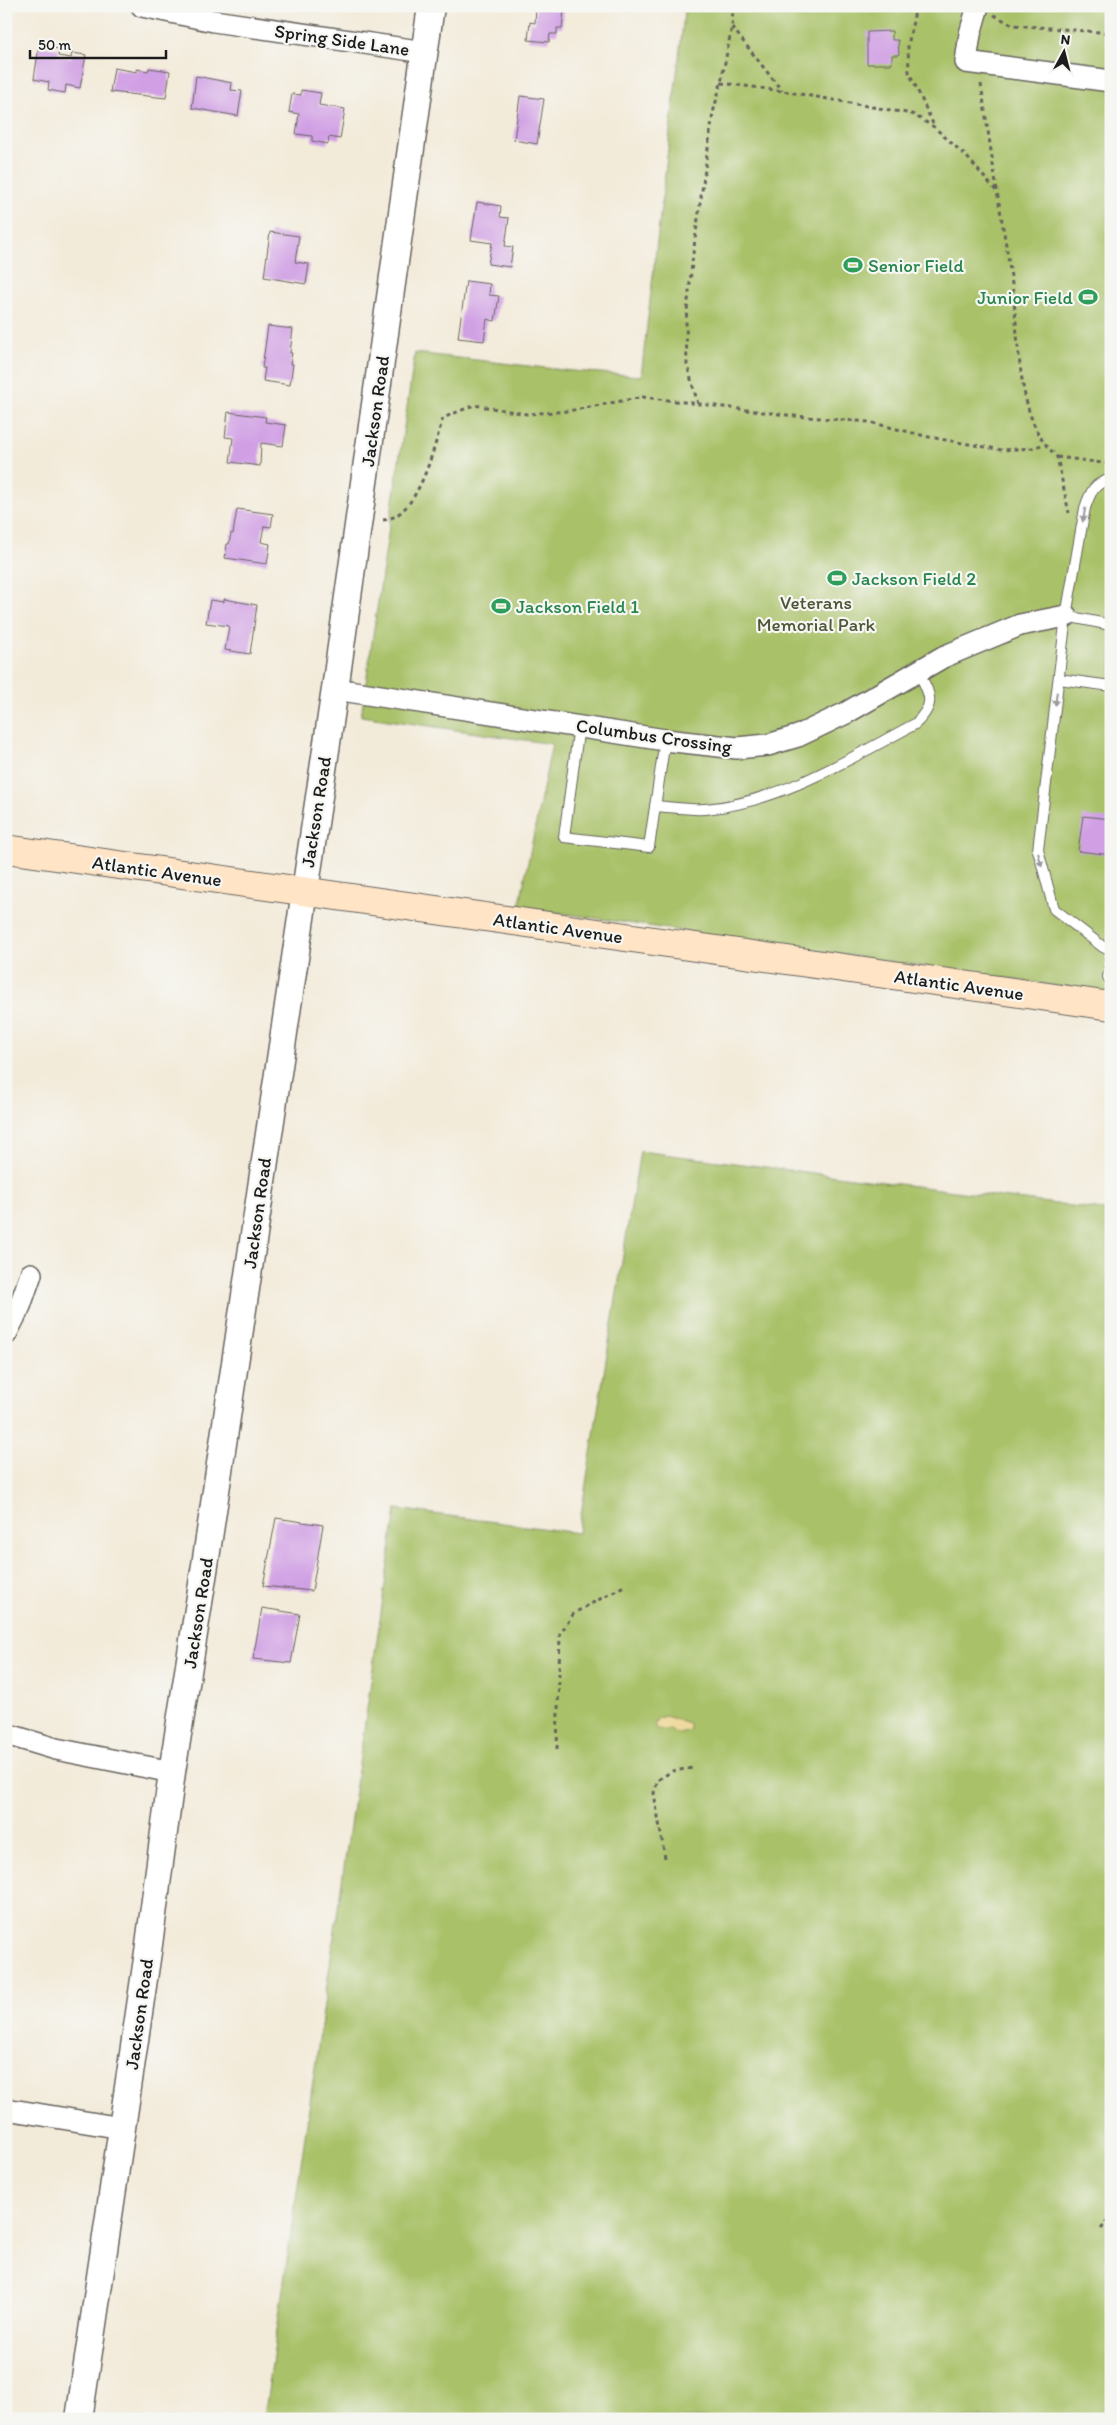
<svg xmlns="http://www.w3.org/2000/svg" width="1117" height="2425" viewBox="0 0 1117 2425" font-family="Itim,sans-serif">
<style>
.green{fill:#a9c167;stroke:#626e42}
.sand{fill:#eeda9e;stroke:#857b5d}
.building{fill:#d09fe4}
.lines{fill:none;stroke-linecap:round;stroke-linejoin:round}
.service-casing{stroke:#67645e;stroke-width:12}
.minor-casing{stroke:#67645e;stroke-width:24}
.tertiary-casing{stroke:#67645e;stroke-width:29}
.secondary-casing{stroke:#67645e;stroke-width:30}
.path{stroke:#67645e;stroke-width:3;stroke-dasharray:4 4;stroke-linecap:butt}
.service{stroke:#fff;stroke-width:10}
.minor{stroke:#fff;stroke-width:21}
.tertiary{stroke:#fff;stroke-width:26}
.secondary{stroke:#ffe4c6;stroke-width:28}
.oneway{fill:#999}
.labels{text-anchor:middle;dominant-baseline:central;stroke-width:4.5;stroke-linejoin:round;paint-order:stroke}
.street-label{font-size:19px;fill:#1c1c1c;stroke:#f6f6f2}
.leisure-label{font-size:19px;fill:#27864d;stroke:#f6f6f2;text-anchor:start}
.park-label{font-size:19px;fill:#4d5636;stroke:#f6f6f2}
</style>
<rect width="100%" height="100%" fill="#f6f6f2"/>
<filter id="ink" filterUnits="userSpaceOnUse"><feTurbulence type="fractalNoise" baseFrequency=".02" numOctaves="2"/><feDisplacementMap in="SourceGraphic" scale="10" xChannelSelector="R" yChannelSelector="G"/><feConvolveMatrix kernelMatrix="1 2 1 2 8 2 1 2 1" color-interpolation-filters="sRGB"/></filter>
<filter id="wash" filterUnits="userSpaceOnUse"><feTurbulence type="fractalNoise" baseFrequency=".0096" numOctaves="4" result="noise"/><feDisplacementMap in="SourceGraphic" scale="20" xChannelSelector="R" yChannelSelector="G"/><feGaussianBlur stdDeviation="1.12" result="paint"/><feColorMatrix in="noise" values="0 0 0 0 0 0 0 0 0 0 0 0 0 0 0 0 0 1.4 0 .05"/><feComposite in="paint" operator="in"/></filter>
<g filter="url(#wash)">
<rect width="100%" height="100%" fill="#f3ebda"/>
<g class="green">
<path d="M685 6H1111V994L519 907 552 744 361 716 415 353 572 371 641 376Z"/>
<path d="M640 1151 1111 1211V2419H264L396 1509 578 1533Z"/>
</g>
<path class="sand" d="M665 1716 689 1723 690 1730 675 1734 671 1730 656 1729 654 1723 659 1718Z"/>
<g id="blocks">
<g class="building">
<path d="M536 7 564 10 562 28H557V34H550L549 42 528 40 530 22 535 23Z"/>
<path d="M892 31V40H898L899 55H892V64H867V32Z"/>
<path d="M39 46 59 49 58 56 71 58 72 53 86 55 80 88 66 85 65 93 48 90 49 82 34 79Z"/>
<path d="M114 68 137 72V69L148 71 149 68 170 71 166 98 110 92Z"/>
<path d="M196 76 232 83 231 90 242 91 238 116 192 108Z"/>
<path d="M301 90 321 93 319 105 345 109 340 139 329 137 328 144 312 141V136L296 134 299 114 289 112 292 94 301 95Z"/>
<path d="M520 96 544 99 537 144 514 140Z"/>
<path d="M477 202 501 206 500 217 509 218 505 246 513 247 510 267 488 264 492 243 471 240Z"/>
<path d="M270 232 299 236 295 262 309 264 306 284 264 277Z"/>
<path d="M466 281 490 284 489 295 499 296 495 321 487 319 484 341 458 338Z"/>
<path d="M268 326 293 329 290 353H292L290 364H293L290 385 263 381 265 368H262Z"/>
<path d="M228 412 266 417 265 422 286 425 283 446 261 443 260 466 230 462 233 438 225 437Z"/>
<path d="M237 509 273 514 271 527 264 526 261 542 270 544 267 564 225 558 227 544H229L231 533 233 534Z"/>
<path d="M224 599 257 605 250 654 225 650 229 626 206 623 210 600 224 602Z"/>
<path d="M1083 816 1111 819V855L1078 851Z"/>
<path d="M276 1518 323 1525 312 1591 263 1586Z"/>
<path d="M262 1608 300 1614 291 1663 253 1659Z"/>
</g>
</g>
</g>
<g filter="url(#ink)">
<use href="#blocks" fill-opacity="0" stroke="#67645e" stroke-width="1"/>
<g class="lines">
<g class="service-casing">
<g id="service">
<path d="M1111 480C1094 482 1090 493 1085 508L1066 616 1038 850 1054 909 1103 947 1111 948"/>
<path d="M1066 616 1111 625"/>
<path d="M1059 679 1111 686"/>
<path d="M579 726 564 837 649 847 665 740"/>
<path d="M655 806C671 807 689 810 705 809 779 803 851 758 915 724 937 703 930 695 918 671"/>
<path d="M1111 959 1108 977 1111 981"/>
</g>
</g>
<g class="minor-casing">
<g id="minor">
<path d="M142 6 214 21 425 52"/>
<path d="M978 6 970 34 966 62 1111 81"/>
<path d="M335 689 665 740 737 748 768 745 798 736 846 713 943 657 1020 625 1066 616"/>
<path d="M6 1334 20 1306 31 1274"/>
<path d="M6 1734 56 1749 172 1772"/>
<path d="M6 2109 122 2128"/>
</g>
</g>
<g class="tertiary-casing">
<path id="tertiary" d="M79 2419 148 1952 172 1772 205 1565 335 689 431 6"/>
</g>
<g class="secondary-casing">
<path id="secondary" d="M6 849 1111 1006"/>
</g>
<g class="path">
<path d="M916 6 908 46 909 72 934 126"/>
<path d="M994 15 1013 25 1111 33"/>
<path d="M732 27 782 91"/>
<path d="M721 83 783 91 912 114 934 127 967 157 997 192 998 197C1003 228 1009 260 1013 292 1019 337 1017 407 1045 444"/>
<path d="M981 84 997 191"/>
<path d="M698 404 687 365 686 320 693 254 713 113 721 83 732 26 733 6"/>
<path d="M1057 457 1111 464"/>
<path d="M383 520C419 517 434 446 443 418L474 405 527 414 568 411 643 397 795 416 869 422 929 437 1002 450 1032 448 1045 444 1057 457 1069 513"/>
<path d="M557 1749 560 1634 574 1613 624 1586"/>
<path d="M665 1858 654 1793 658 1780 672 1771 693 1768"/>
<path d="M1101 2229 1111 2217"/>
</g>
<use href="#service" class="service"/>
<use href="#minor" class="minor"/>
<use href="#tertiary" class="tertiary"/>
<use href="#secondary" class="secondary"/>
</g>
<defs><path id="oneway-solid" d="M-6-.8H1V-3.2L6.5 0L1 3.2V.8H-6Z" transform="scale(1.25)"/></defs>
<g class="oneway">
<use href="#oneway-solid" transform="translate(1084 515) rotate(101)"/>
<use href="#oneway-solid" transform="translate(1056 699) rotate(97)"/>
<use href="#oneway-solid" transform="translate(1040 860) rotate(75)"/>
</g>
</g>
<defs>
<g id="stadium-bare" transform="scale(1.5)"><path d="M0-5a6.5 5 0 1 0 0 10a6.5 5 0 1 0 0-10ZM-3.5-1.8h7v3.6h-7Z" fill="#2e9e5b" stroke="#f6f6f2" stroke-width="2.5" paint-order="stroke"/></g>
</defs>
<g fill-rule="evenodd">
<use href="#stadium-bare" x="853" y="265"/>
<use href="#stadium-bare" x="1088" y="297"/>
<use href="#stadium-bare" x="837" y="578"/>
<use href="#stadium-bare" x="501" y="606"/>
</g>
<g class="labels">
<g class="street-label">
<text transform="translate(342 40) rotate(8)">Spring Side Lane</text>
<text transform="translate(375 411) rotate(-82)">Jackson Road</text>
<text transform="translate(654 736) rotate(8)">Columbus Crossing</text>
<text transform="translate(316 812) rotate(-81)">Jackson Road</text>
<text transform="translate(157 871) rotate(8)">Atlantic Avenue</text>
<text transform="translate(558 928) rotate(8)">Atlantic Avenue</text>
<text transform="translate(959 985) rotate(8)">Atlantic Avenue</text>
<text transform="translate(257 1213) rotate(-82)">Jackson Road</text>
<text transform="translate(198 1613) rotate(-81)">Jackson Road</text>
<text transform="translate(139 2014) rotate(-82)">Jackson Road</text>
</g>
<g class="leisure-label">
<text x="868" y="265">Senior Field</text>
<text x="1073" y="297" text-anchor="end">Junior Field</text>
<text x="852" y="578">Jackson Field 2</text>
<text x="516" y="606">Jackson Field 1</text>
</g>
<g class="park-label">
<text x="816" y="602">Veterans<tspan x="816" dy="22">Memorial Park</tspan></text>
</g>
</g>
<rect width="1117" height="2425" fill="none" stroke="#f6f6f2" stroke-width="25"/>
<g transform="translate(1064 52) rotate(7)" stroke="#f6f6f2" stroke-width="4" paint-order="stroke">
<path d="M0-4L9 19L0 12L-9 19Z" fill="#1c1c1c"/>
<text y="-8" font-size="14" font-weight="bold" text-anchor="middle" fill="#1c1c1c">N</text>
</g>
<path d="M30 50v8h136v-8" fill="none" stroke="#1c1c1c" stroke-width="2.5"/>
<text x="38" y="50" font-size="15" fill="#1c1c1c" stroke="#f6f6f2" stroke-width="4" paint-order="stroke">50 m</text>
</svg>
